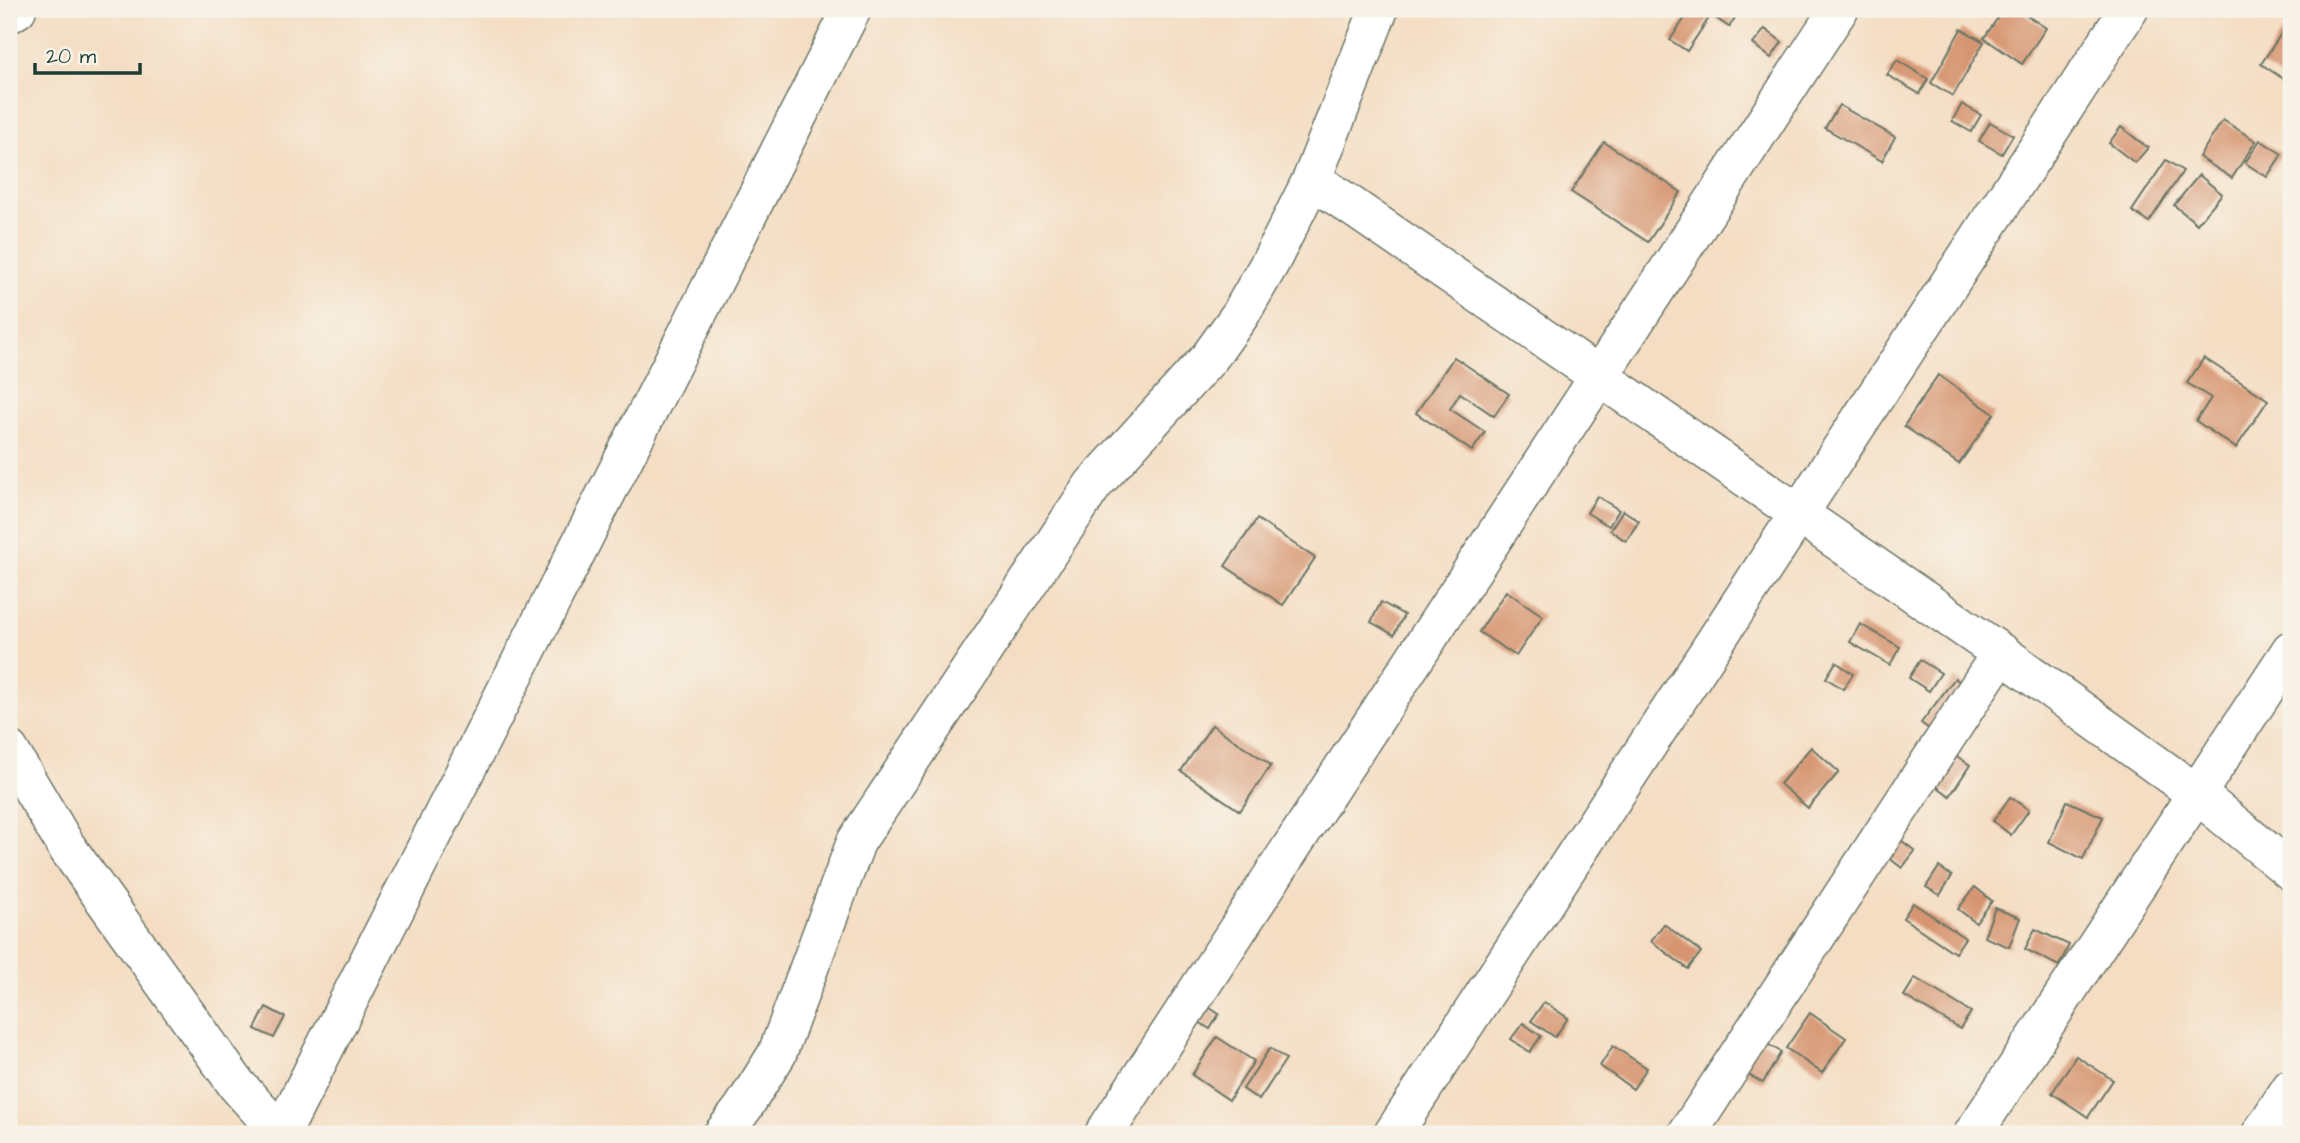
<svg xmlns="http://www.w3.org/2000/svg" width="2300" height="1143" viewBox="0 0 2300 1143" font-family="'Architects Daughter',sans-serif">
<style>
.building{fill:#d69470}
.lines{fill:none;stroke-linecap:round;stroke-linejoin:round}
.minor-casing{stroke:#6a7566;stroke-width:41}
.minor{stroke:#fff;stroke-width:38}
</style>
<rect width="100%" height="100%" fill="#f7f3e8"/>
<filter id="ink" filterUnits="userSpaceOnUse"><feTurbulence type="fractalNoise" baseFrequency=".0143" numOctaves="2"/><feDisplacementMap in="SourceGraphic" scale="14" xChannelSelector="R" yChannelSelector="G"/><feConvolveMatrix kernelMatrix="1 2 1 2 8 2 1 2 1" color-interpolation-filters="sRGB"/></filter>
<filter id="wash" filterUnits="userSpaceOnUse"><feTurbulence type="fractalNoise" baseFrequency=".00686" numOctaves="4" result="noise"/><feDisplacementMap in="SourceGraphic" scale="28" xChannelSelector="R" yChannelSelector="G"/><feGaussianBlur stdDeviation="1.57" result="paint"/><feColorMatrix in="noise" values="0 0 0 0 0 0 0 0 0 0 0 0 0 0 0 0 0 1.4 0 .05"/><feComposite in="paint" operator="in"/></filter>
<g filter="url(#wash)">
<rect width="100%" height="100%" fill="#f4ddc2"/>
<g id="blocks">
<g class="building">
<path d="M1691 9H1738L1740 10 1729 27 1711 15 1687 51 1670 40Z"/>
<path d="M2004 9H2017L2046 28 2022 64 1984 38Z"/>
<path d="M2287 25 2291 28V84L2261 64Z"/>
<path d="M1765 29 1782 42 1771 58 1753 44Z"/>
<path d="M1961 29 1984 42 1953 96 1931 83Z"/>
<path d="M1897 60 1928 79 1920 94 1887 75Z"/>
<path d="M1962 104 1981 115 1971 132 1952 121Z"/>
<path d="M1839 105 1895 137 1882 161 1825 128Z"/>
<path d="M2223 120 2256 141 2232 178 2199 157Z"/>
<path d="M1990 122 2013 135 2002 154 1979 141Z"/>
<path d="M2121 127 2148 148 2135 163 2109 143Z"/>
<path d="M2260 140 2282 154 2267 177 2245 163Z"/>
<path d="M1604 142 1681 192 1648 242 1571 192Z"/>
<path d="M2166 160 2183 171 2149 222 2132 211Z"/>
<path d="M2199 175 2222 194 2197 224 2174 205Z"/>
<path d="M1454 357 1509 394 1494 416 1460 393 1450 409 1485 432 1472 451 1416 413Z"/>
<path d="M2204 358 2268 400 2236 448 2196 421 2211 398 2187 383Z"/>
<path d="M1938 375 1994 414 1959 464 1904 426Z"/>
<path d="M1597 496 1619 510 1609 526 1587 513Z"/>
<path d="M1623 510 1639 521 1626 541 1610 530Z"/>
<path d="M1257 519 1315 558 1283 605 1225 566Z"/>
<path d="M1506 591 1543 616 1516 656 1479 632Z"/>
<path d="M1381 602 1404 615 1394 635 1371 622Z"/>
<path d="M1860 624 1900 647 1890 665 1850 642Z"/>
<path d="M1920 660 1941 673 1929 691 1909 678Z"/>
<path d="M1836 662 1853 674 1843 689 1826 678Z"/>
<path d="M1955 678 1966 687 1932 731 1921 723Z"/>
<path d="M1212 725 1271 765 1240 811 1181 771Z"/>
<path d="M1811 747 1839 772 1808 808 1780 784Z"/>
<path d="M1952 753 1970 765 1950 796 1932 783Z"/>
<path d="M2010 797 2029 810 2011 835 1993 821Z"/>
<path d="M2067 801 2103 817 2083 859 2049 842Z"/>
<path d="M1897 837 1915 851 1902 868 1884 854Z"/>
<path d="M1939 867 1952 876 1940 895 1926 887Z"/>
<path d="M1975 887 1992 901 1976 923 1958 909Z"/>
<path d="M1913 903 1965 938 1955 953 1903 918Z"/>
<path d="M1995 908 2020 918 2009 947 1984 937Z"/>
<path d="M1664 924 1701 952 1688 969 1651 941Z"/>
<path d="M2035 929 2069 945 2059 966 2025 949Z"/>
<path d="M1915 978 1971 1012 1960 1029 1904 996Z"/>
<path d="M1201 1002 1219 1014 1210 1029 1191 1017Z"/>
<path d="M1544 1002 1568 1018 1555 1037 1531 1021Z"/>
<path d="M266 1007 285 1017 274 1038 255 1029Z"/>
<path d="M1810 1013 1846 1038 1822 1073 1786 1048Z"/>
<path d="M1523 1023 1541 1036 1530 1052 1511 1039Z"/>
<path d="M1217 1037 1254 1061 1229 1100 1192 1075Z"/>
<path d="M1757 1038 1781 1052 1763 1083 1738 1069Z"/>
<path d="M1613 1046 1647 1068 1633 1089 1600 1066Z"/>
<path d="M1270 1048 1286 1059 1259 1100 1243 1089Z"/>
<path d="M2076 1056 2113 1080 2088 1117 2052 1093Z"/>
</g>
</g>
</g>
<g filter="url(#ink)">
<use href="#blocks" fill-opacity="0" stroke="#6a7566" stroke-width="2"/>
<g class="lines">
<g class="minor-casing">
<g id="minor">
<path d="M9 14 17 9"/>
<path d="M1312 179 2001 653 2197 794 2291 871"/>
<path d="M9 750 66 846 237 1085 281 1134"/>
<path d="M281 1134 852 9"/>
<path d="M723 1134 743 1108 777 1054 856 842 1093 485 1209 358 1240 315 1271 261 1312 179 1379 9"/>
<path d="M1104 1134 1839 9"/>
<path d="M1393 1134 2129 9"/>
<path d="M1687 1134 2001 653"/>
<path d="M1973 1134 2291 650"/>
<path d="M2261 1134 2291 1088"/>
</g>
</g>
<use href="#minor" class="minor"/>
</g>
</g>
<rect width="2300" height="1143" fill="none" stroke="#f7f3e8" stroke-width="35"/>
<path d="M35 63v10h105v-10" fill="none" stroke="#1f3d34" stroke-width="3.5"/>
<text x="46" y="63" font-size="21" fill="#1f3d34" stroke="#f7f3e8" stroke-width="5" paint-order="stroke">20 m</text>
</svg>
